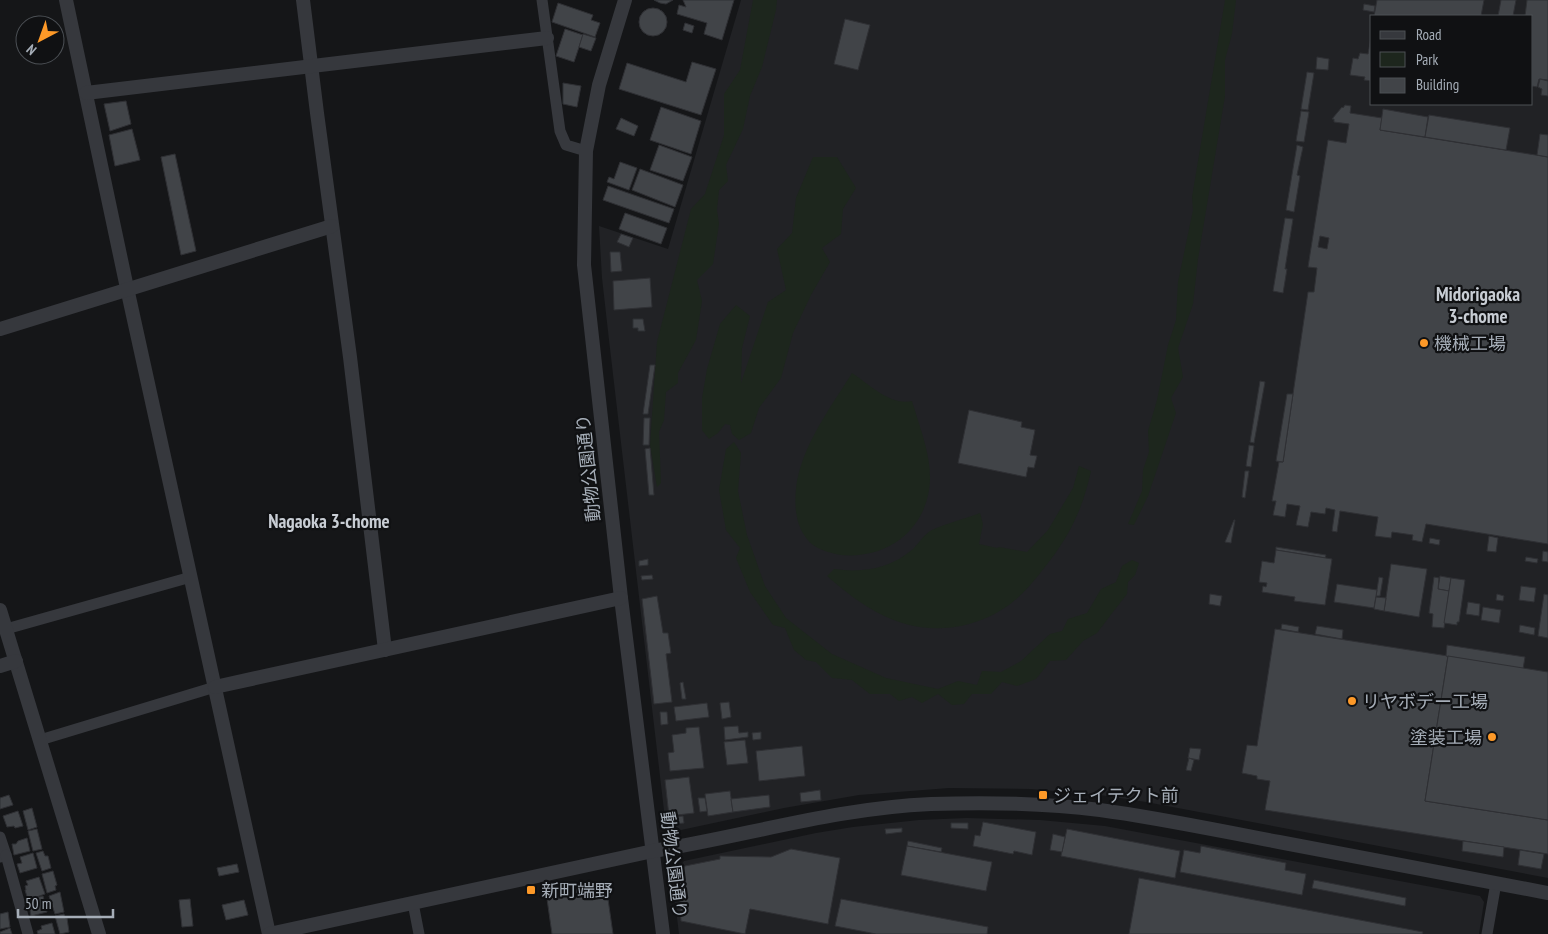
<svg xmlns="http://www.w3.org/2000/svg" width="1548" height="934" viewBox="0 0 1548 934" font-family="'PT Sans Narrow','Noto Sans JP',sans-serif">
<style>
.built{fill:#212225;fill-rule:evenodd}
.green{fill:#1d261d}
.building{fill:#414448;stroke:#2f3034;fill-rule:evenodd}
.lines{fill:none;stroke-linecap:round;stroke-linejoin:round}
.minor{stroke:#36383d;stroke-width:11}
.tertiary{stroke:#36383d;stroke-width:14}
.poi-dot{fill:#fd9928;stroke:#101113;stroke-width:2}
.labels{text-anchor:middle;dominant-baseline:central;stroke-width:4.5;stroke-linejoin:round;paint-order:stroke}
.poi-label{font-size:18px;fill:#a6aeb8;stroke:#101113;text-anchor:start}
.street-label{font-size:18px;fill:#a6aeb8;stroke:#101113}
.neighbourhood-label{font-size:19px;font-weight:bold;fill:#c8cdd4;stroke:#101113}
</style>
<rect width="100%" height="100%" fill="#151618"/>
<g class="built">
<path d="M741 0H1548V878L1146 802 1100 795 1031 789 949 788 859 795 784 808 681 830 665 819 609 340 602 278 599 226 668 249ZM1372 16H1532V104H1372Z"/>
<path d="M967 818 1040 820 1105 826 1480 896 1484 902 1479 934H679L672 876 684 861 816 833 853 827 919 820Z"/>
</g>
<g class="green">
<path d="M753 0H777L776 10 762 67 750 96 743 129 726 165 728 181 719 190 717 210 719 224 713 264 697 280 702 301 696 340 678 373V383L666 392 664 420 659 432 661 483 657 487 650 445 657 342 691 209 705 194 724 135V94L740 70Z"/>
<path d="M1225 0H1236L1232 34 1225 60V96L1198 259 1193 304 1178 348 1183 377 1171 398 1176 413 1148 496 1134 525 1128 524 1142 491 1143 470 1149 452 1148 431 1157 400 1168 345 1176 320 1178 282 1193 210 1192 197Z"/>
<path d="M813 157H837L856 188 843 209 841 234 822 248 830 262 811 295 793 333 781 378 759 408 751 433 739 440 732 434 730 425 725 424 718 433 709 439 702 430V398L707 369 720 324 736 305 750 316 742 348 741 383 768 302 786 290 777 249 792 233 796 198Z"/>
<path d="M852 373C869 384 890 406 912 401 920 429 934 461 929 490 922 534 884 559 841 555 830 553 814 549 807 539 794 523 794 500 797 481 805 441 831 407 852 373Z"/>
<path d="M734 442 741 453 738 491 747 535 765 586 786 618 832 654 886 678 938 689 958 681 977 685 982 671 1001 672 1021 661 1050 634 1062 631 1068 619 1087 613 1101 589 1116 582 1122 566 1132 560 1139 563 1135 575 1128 582 1127 594 1113 612 1097 633 1083 641 1066 660 1050 661 1036 679 1017 686 1002 682 991 694H972L964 704 952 705 938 694 922 703 912 697 899 701 890 694H870L852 680 832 678 816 662 806 660 794 650 785 628 773 625 750 592 736 558 740 548 726 530 719 490 726 449Z"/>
<path d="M1079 466 1091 471C1082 512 1068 539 1041 572 1033 582 1025 592 1015 600 1000 613 980 622 961 626 906 636 867 611 827 576L834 569C863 573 890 569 913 549 919 543 925 533 932 530 947 523 964 519 980 513L983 524 979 544 997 548 999 547 1027 552 1048 530 1073 488Z"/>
</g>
<g class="building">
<path d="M654 0H673L666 4 660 3Z"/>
<path d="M683 0H734L722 40 704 34 707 23 677 14 679 5 686 7Z"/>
<path d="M1377 0H1484L1481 16H1374Z"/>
<path d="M1501 0H1516L1513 16H1498Z"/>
<path d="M1527 0H1548V80L1539 79 1537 87 1532 86V16H1525Z"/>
<path d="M558 3 593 15 591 20 600 23 595 37 552 22Z"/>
<path d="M1364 4 1375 6 1374 12 1363 10Z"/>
<circle cx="653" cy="22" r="14"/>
<path d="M845 19 870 25 858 70 834 64Z"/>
<path d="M685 23 694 26 692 33 683 30Z"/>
<path d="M565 29 583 35 574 62 556 56Z"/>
<path d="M1372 32V81L1364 80 1365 77 1350 75 1353 58 1358 59 1360 53 1368 54Z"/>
<path d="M583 34 596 38 591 51 579 47Z"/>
<path d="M1317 57 1329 59 1328 70 1316 69Z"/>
<path d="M692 62 716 69 701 115 619 89 627 63 686 82Z"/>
<path d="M1307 72 1314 73 1308 110 1301 109Z"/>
<path d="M1540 79 1548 81V96L1541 95 1542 89 1538 87Z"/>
<path d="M563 83 581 86 577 107 563 104Z"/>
<path d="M126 101 131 124 110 131 104 104Z"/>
<path d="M1345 105 1351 106 1350 113 1382 118 1380 130 1548 157V544L1426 524 1422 542 1412 540 1413 535 1392 532 1391 538 1375 536 1378 517 1340 511 1337 532 1332 531 1335 510 1326 508 1325 514 1311 512 1308 527 1296 525 1300 506 1287 504 1285 517 1273 515 1276 501H1272L1279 462H1283L1308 292H1314L1317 268 1308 267 1328 140 1346 143 1349 124 1334 122V119H1332L1342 107 1343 108ZM1320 236 1329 238 1327 249 1318 247Z"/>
<path d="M661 107 701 121 691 154 650 140Z"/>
<path d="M1383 109 1428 117 1425 137 1380 130Z"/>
<path d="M1301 111 1309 112 1304 142 1296 141Z"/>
<path d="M1429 115 1510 128 1506 150 1425 137Z"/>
<path d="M621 118 638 126 634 136 616 129Z"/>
<path d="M132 129 140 160 115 166 109 135Z"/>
<path d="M1540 134 1548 135V157L1537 155Z"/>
<path d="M659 145 692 157 683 181 650 170Z"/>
<path d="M1297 145 1303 147 1297 175 1300 176 1294 212 1286 210Z"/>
<path d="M175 154 196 251 181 255 161 157Z"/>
<path d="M620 162 637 168 629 190 607 182 609 177 614 179Z"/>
<path d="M640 169 683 185 675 207 632 190Z"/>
<path d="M608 186 674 209 669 223 603 200Z"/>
<path d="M625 213 667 228 661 244 619 229Z"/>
<path d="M1285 218 1293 219 1285 269H1287L1283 293 1273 291Z"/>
<path d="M621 234 633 238 629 247 617 242Z"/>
<path d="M610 252H620L622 271 611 272Z"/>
<path d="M650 278 652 307 614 310 613 281Z"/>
<path d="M633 319H643L645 331H638V328H633Z"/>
<path d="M650 365H655L648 414H643Z"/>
<path d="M1260 381 1265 382 1254 443 1250 442Z"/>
<path d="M1287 394H1293L1283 462 1276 461Z"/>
<path d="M969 410 1022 422 1021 427 1035 430 1030 455 1037 456 1034 468 1028 467 1026 477 958 463Z"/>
<path d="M644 418H650L649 445H643Z"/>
<path d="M1249 445 1254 446 1251 467 1246 466Z"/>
<path d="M650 448 654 495H649L645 449Z"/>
<path d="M1245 471H1249L1245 498 1242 497Z"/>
<path d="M1234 520H1235L1231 543 1225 542Z"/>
<path d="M1489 536 1498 538 1496 552 1487 551Z"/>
<path d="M1430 538 1440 540 1439 545 1429 543Z"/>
<path d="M1276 547 1326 555 1325 558 1276 550Z"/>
<path d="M1276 550 1332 559 1325 605 1294 601 1295 597 1262 592 1263 586 1266 587 1267 583 1259 582 1262 561 1274 563Z"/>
<path d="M1543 551 1548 552V562L1542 561Z"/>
<path d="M1526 557 1538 559 1537 563 1525 561Z"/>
<path d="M648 559V565L639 566V561Z"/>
<path d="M1391 564 1427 569 1419 617 1384 611Z"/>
<path d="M652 575 653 579 642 580 641 576Z"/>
<path d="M1440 576 1451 578 1449 591 1438 589Z"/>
<path d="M1379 577 1383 578 1380 596H1376Z"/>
<path d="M1434 577 1439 578 1438 589 1449 591 1444 628 1432 627 1433 614 1429 613Z"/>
<path d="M1451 578 1465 580 1459 622H1457V625L1444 623Z"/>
<path d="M1337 584 1377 590 1374 608 1334 602Z"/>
<path d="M1521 586 1536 588 1534 602 1519 600Z"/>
<path d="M1210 594 1222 596 1220 606 1209 604Z"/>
<path d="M1497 594 1504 596 1503 601 1496 600Z"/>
<path d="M1544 594 1548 595V638L1538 636Z"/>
<path d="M657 596 663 633H668L671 653 666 654 672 702 654 704 642 599Z"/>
<path d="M1376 597 1386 598 1384 611 1374 609Z"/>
<path d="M1468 602 1480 604 1479 616 1466 614Z"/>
<path d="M1483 607 1501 610 1499 623 1481 620Z"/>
<path d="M1282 624 1299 627 1298 632 1281 629Z"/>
<path d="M1520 625 1535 628 1534 635 1519 632Z"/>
<path d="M1317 626 1343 630 1342 639 1315 634Z"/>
<path d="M1275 629 1448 656 1425 801 1548 820V854L1265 810 1270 781 1257 779V776L1242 773 1247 745 1257 746Z"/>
<path d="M1447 645 1525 657 1523 669 1446 656Z"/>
<path d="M1448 656 1548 672V820L1425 801Z"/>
<path d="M683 682 686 699H682L680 683Z"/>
<path d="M729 702 731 717 722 719 720 703Z"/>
<path d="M707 703 709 717 676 721 674 707Z"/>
<path d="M660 712H667L668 724 661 725Z"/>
<path d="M738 726 739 733 748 732V737L725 740 724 727Z"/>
<path d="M699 727 704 768 670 771 668 753 674 752 672 735 686 733V728Z"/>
<path d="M761 732V739L753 740 752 733Z"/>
<path d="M745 740 748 763 727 765 724 742Z"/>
<path d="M802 746 805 776 759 781 756 751Z"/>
<path d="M1190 748 1201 749 1199 760 1188 758Z"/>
<path d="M1189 758 1194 760 1191 771 1186 770Z"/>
<path d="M689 777 694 813 669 816 665 780Z"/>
<path d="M820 790 821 800 801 802 800 793Z"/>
<path d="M730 791 733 812 708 816 705 794Z"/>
<path d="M9 795 13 805 0 809V798Z"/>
<path d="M769 795 770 807 733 812 731 799Z"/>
<path d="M698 798H705L707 811 700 812Z"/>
<path d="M32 808 37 827 28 830 23 811Z"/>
<path d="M18 811 23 826 15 828 14 826 7 827 3 816Z"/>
<path d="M683 816 684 823 674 824 673 817Z"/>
<path d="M983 822 1036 832 1032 855 1014 851 1013 854 973 846 975 835 980 836Z"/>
<path d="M951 823H968V829L951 828Z"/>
<path d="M902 828V832L886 834 885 829Z"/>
<path d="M37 829 42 849 33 851 28 831Z"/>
<path d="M1067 829 1180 851 1175 878 1061 856Z"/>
<path d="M1053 834 1065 837 1062 852 1050 850Z"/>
<path d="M27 838 30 851 14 855 12 844H16L18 841Z"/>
<path d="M908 841 942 848 941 852 907 846Z"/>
<path d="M1463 841 1504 847 1503 857 1462 851Z"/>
<path d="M907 846 992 862 986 891 901 875Z"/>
<path d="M1201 846 1286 863 1285 870 1306 874 1302 895 1180 872 1184 850 1200 853Z"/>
<path d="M791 849 840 858 828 924 750 909 745 934 681 921 678 875 685 866 720 859V856L771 857Z"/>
<path d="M1520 850 1544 854 1541 869 1518 865Z"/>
<path d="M43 851 45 856H48L51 868 42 871 36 853Z"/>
<path d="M33 853 37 868 20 873 17 864 22 863 20 857Z"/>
<path d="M237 864 239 872 219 876 217 868Z"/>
<path d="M53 871 57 885 55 886 56 890 47 893 42 874Z"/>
<path d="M39 877 45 894 28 900 25 890H26L25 886 28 885 26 881Z"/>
<path d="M1139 878 1423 932 1422 934H1129Z"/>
<path d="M1314 880 1406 898 1405 906 1312 888Z"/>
<path d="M606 885 613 934H552L546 892Z"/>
<path d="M60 892 64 912 55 914 49 896Z"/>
<path d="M43 896 47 912 31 916 29 904 33 903 32 899Z"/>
<path d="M190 899 193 926 182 927 179 900Z"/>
<path d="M841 899 988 927 987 934H876L835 926Z"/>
<path d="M244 900 248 915 226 920 222 905Z"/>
<path d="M8 912 10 927 0 929V914Z"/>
<path d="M64 914 65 918H67L69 932 60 934 55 916Z"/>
<path d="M52 923 55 934H38L37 931 42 929 41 926Z"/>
<path d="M10 928 12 934H0V932Z"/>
</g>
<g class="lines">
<g class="minor">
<path d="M542 0 560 131 566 145 586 151"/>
<path d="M6 629 191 577"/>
<path d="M40 740 215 687"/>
<path d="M0 837 6 855 0 857"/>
<path d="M6 855 28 934"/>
<path d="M413 903 419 934"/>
<path d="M1487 934 1496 883"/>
</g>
<g class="tertiary">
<path d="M66 0 127 288 269 934"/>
<path d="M303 0 317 113 350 357 385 650"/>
<path d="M625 0 599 85 586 151 584 265 621 598 663 934"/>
<path d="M86 93 547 38"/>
<path d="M0 329 332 226"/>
<path d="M0 610 99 934"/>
<path d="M0 666 16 661"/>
<path d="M215 687 621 598"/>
<path d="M269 934 653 851C746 836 836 808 931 804 988 802 1044 803 1100 810 1160 818 1220 831 1279 842 1369 859 1458 876 1548 893"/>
</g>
</g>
<g class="poi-dot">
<circle cx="1424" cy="343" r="5"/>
<circle cx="1352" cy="701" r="5"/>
<circle cx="1492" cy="737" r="5"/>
<rect x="1038" y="790" width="10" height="10" rx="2.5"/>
<rect x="526" y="885" width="10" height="10" rx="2.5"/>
</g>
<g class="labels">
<g class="poi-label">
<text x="1434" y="343">機械工場</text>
<text x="1362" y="701">リヤボデー工場</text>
<text x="1482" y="737" text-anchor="end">塗装工場</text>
<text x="1053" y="795">ジェイテクト前</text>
<text x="541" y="890">新町端野</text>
</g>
<g class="street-label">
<text transform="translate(588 468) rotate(-96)">動物公園通り</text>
<text transform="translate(674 865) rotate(83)">動物公園通り</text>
</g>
<g class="neighbourhood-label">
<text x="1478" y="294">Midorigaoka<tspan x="1478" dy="22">3-chome</tspan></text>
<text x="329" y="521">Nagaoka 3-chome</text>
</g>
</g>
<rect x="1370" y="15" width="162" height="90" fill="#101113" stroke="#4c5055"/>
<rect x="1380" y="31" width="25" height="8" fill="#36383d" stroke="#4c5055"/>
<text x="1416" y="40" font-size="15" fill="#a6aeb8">Road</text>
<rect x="1380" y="52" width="25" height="15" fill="#1d261d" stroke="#4c5055"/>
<text x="1416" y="65" font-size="15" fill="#a6aeb8">Park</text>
<rect x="1380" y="78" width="25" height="15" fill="#414448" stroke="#4c5055"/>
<text x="1416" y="90" font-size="15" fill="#a6aeb8">Building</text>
<g transform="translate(40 40) rotate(221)"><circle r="24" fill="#101113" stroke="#4c5055"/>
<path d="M0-4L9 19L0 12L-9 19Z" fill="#fd9928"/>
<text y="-8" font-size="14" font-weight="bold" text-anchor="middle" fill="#a6aeb8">N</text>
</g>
<path d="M18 909v8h95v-8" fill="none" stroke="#a6aeb8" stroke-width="2.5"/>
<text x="25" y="909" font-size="15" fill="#a6aeb8" stroke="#101113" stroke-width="4" paint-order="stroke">50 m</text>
</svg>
